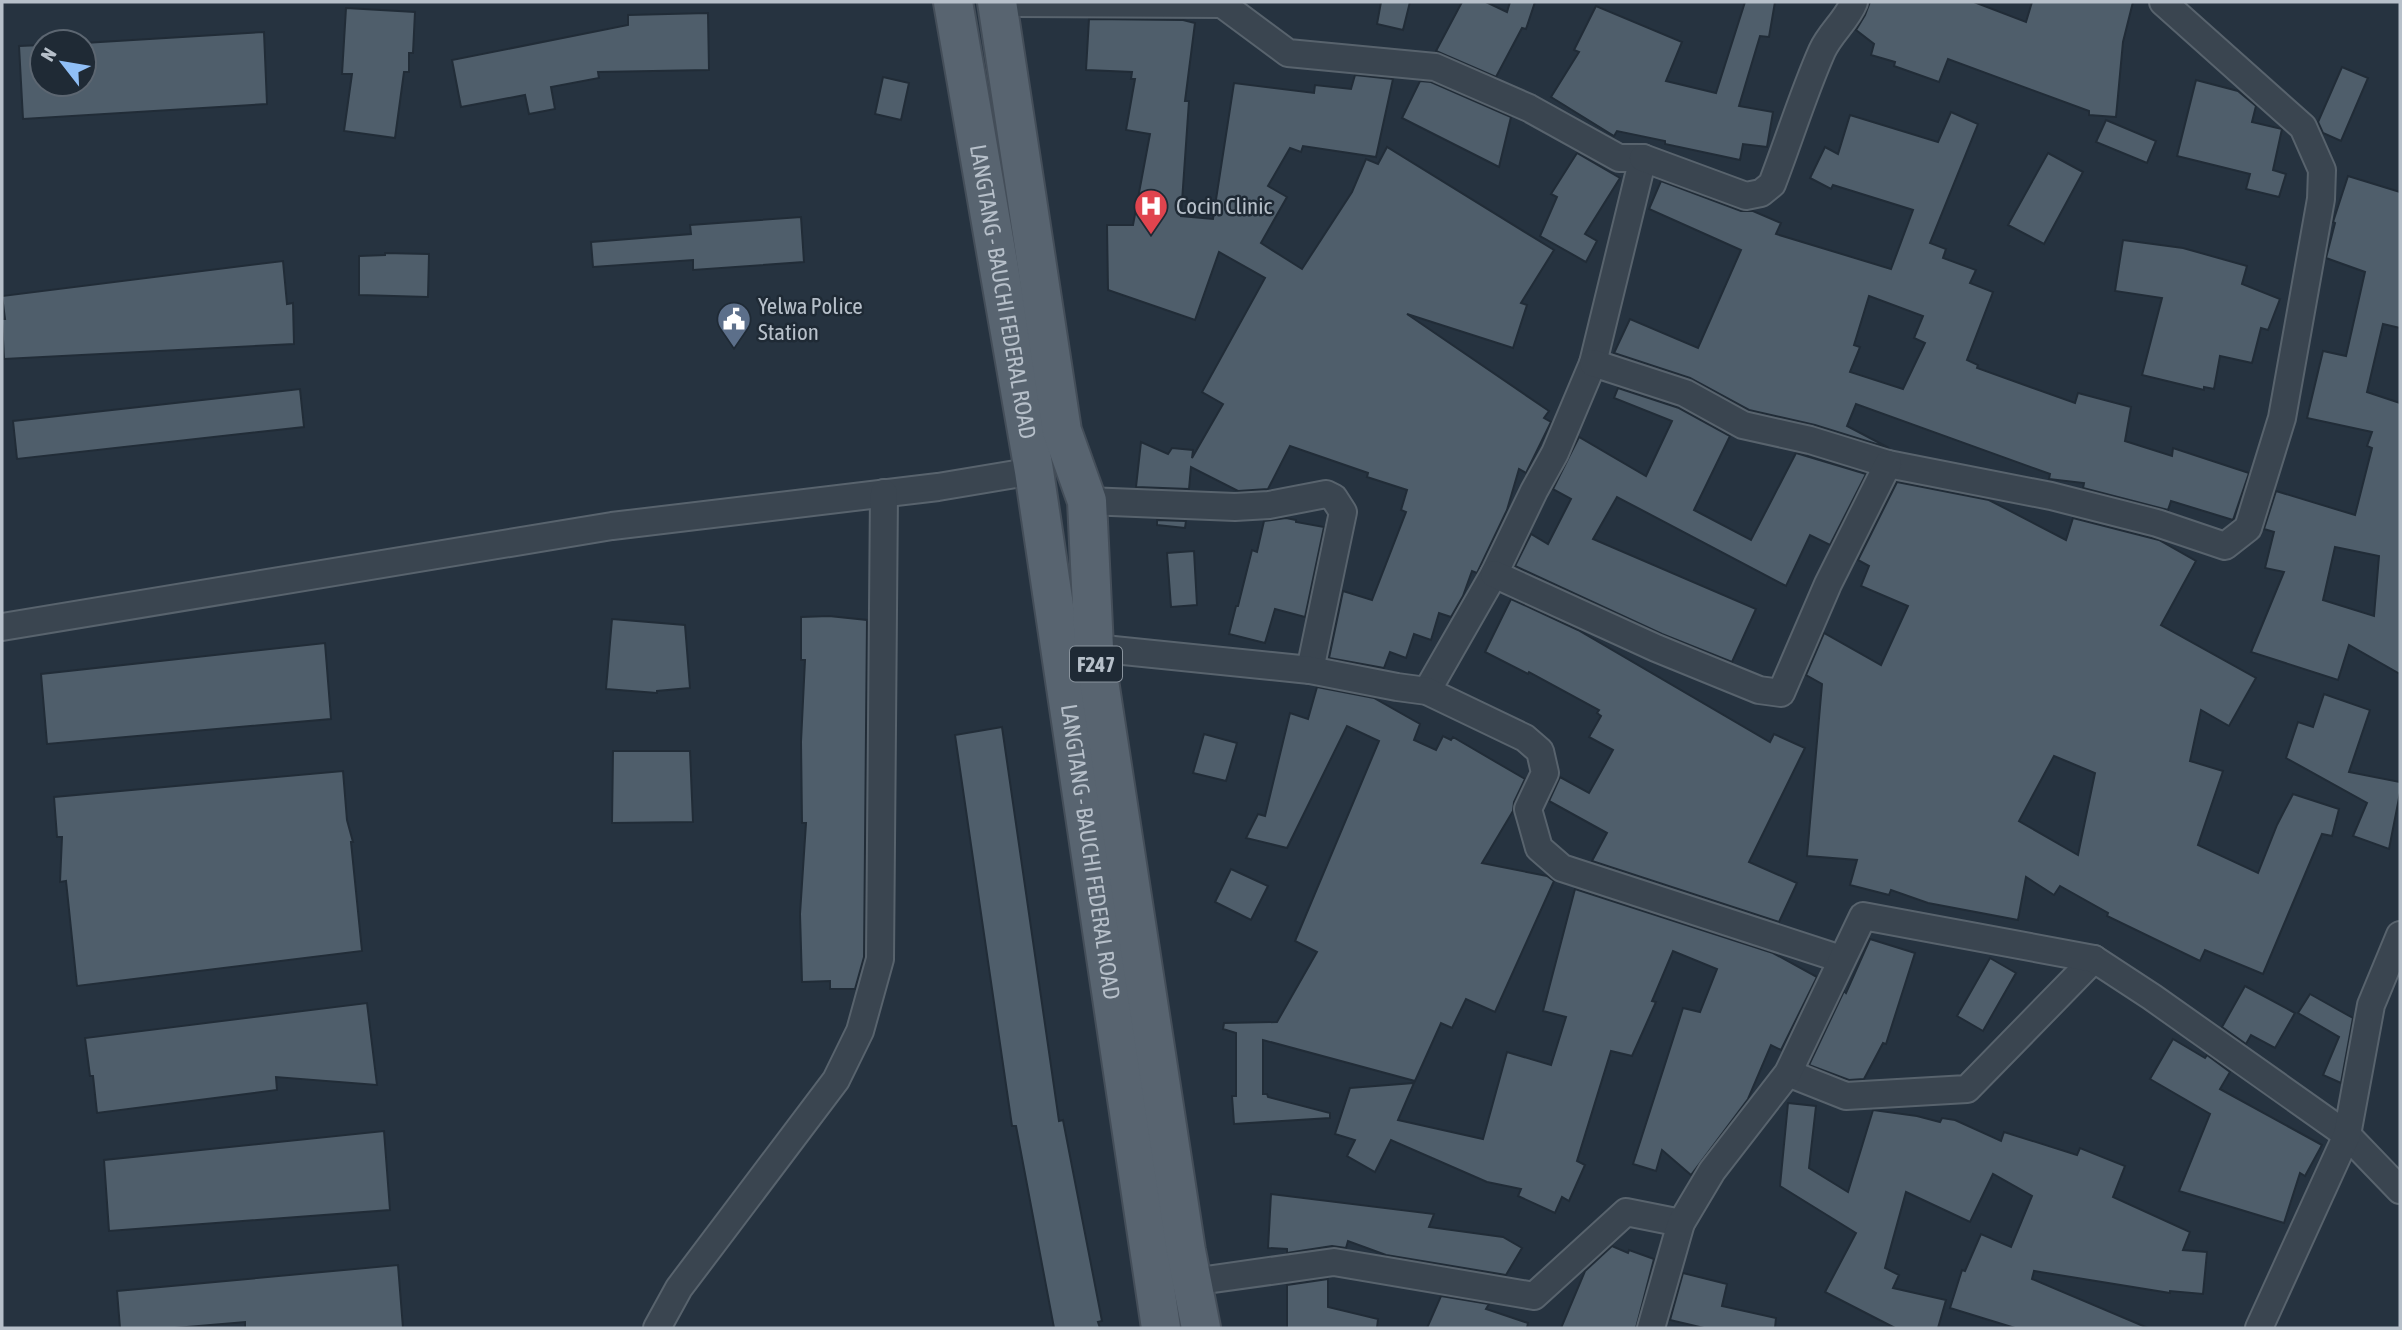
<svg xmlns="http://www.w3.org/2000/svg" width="2402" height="1330" viewBox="0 0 2402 1330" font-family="'Asap Condensed',sans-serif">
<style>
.building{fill:#4f5e6b;stroke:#212c37;stroke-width:2;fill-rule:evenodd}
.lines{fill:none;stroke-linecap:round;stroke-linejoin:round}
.street-casing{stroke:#58636d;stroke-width:30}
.primary-casing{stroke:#444e59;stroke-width:42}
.street{stroke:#3a4550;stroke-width:26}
.primary{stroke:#586470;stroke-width:38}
.labels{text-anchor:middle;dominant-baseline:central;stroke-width:5;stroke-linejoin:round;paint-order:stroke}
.shield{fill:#1f2a35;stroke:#89939d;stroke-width:2}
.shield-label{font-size:21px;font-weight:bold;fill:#b7c0ca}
.poi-label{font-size:23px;fill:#b7c0ca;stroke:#1f2a35;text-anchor:start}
.street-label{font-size:23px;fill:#b7c0ca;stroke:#1f2a35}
</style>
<rect width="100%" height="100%" fill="#263340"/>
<g class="building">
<path d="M1381 2H1410L1403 30 1377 24Z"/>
<path d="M1462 2H1486L1507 12 1510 2H1535L1526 29 1522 28 1496 77 1436 51Z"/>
<path d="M1745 2H1775L1769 37 1760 36 1739 106 1773 112 1767 147 1743 144 1740 160 1665 144V141L1617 131 1614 136 1551 97 1579 52 1574 50 1596 6 1682 42 1666 81 1716 93Z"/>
<path d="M1870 2H1974L2026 22 2032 2H2133L2123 42 2116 117 2089 115V111L1948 59 1939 82 1894 66 1895 62 1871 55 1874 44 1856 30 1865 15Z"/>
<path d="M346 8 415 12 413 53H409V72H404L395 138 344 131 352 74H342Z"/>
<path d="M708 13 709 70 598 72 599 78 551 87 555 109 529 114 525 95 461 107 452 60 628 25V15Z"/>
<path d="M1089 19 1183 20 1195 23 1185 101H1189L1181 216 1213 219 1234 83 1314 93 1315 85 1351 89 1355 75 1393 79 1376 157 1303 146 1301 152 1290 148 1268 186 1287 197 1261 243 1302 269 1352 192 1366 159 1378 164 1387 147 1554 250 1521 303 1527 305 1513 348 1407 314 1549 411 1544 418 1551 422 1526 473 1519 469 1507 510 1477 573 1472 571 1463 596 1451 617 1439 613 1431 640 1414 634 1406 658 1390 652 1384 668 1329 658 1343 591 1372 600 1406 512 1401 510 1407 490 1367 477 1368 473 1290 446 1268 489 1238 491 1191 467 1189 489 1136 487 1141 442 1168 454 1172 448 1193 450 1192 458 1223 404 1202 392 1265 278 1219 252 1195 320 1108 290 1107 225H1133L1150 134 1126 130 1135 79H1131L1132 72 1086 70Z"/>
<path d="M264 32 267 104 23 119 19 46 42 45V84H84V43Z"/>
<path d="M2342 67 2368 78 2341 141 2323 133 2318 122Z"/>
<path d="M883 77 909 83 901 120 875 114Z"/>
<path d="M2196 80 2238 91 2256 106 2252 122 2282 129 2273 170 2286 174 2279 197 2246 189 2250 174 2177 156Z"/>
<path d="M1420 81 1431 82 1511 117 1499 167 1402 118Z"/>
<path d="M1951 112 1978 124 1930 243 1946 249 1943 258 1976 270 1970 283 1993 292 1967 360 1978 365 1977 368 2075 403 2078 393 2131 407 2125 441 2172 456 2173 448 2249 473 2233 520 2171 501 2168 510 2083 488 2084 483 2049 479 2050 474 1856 404 1847 426 1889 448 1815 425 1749 410 1690 378 1614 353 1630 319 1698 348 1741 250 1649 209 1661 181 1741 211H1753L1781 223 1776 234 1891 269 1913 210 1833 185 1831 189 1810 178 1825 147 1838 154 1850 115 1938 142ZM1869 296 1923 316 1914 338 1925 343 1903 389 1850 372 1860 347 1854 345Z"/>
<path d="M2106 120 2156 141 2147 163 2096 142Z"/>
<path d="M1577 153 1620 178 1585 234 1597 241 1586 262 1540 236 1557 197 1551 194Z"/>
<path d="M2048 153 2083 172 2044 244 2008 225Z"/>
<path d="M2348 176 2400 192V328L2383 324 2367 392 2400 403V674L2349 645 2338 680 2251 652 2284 572 2265 568 2274 532 2264 529 2276 491 2355 515 2372 448 2367 446 2372 432 2307 418 2323 351 2346 356 2365 272 2326 258 2335 223 2333 222ZM2335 547 2379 556 2374 616 2323 600Z"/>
<path d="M801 217 804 262 693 270V260L593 267 591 242 691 234 690 225Z"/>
<path d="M2123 240 2183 248 2247 266 2242 284 2280 299 2268 330 2261 328 2252 363 2220 356 2214 389 2204 387V390L2142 375 2162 298 2115 291Z"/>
<path d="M385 253 429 254 428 297 359 295V256L385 255Z"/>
<path d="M283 261 287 304 293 303 294 344 4 359 2 319H5L2 296Z"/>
<path d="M1618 388 1679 408 1730 436 1694 510 1751 540 1796 453 1866 474 1830 545 1810 535 1786 586 1617 497 1593 539 1756 609 1732 662 1662 634 1515 566 1531 534 1548 544 1571 499 1553 489 1579 437 1646 476 1672 421 1614 398Z"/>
<path d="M300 389 304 427 17 459 13 421Z"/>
<path d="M1897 482 1989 500 2066 540 2073 518 2159 540 2196 561 2161 625 2256 678 2229 726 2201 710 2190 761 2223 771 2198 845 2258 873 2277 825 2293 794 2339 809 2332 836 2322 834 2263 974 2205 950 2200 961 2107 916 2108 913 2060 886 2054 895 2026 877 2018 920 1928 903 1891 890 1889 895 1850 885 1857 860 1807 856 1822 684 1806 675 1824 633 1881 665 1908 606 1861 586 1869 566 1858 560ZM2054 756 2095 773 2078 855 2019 821Z"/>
<path d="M1286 518 1296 520V522L1324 527 1305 617 1275 609 1265 643 1229 634 1236 606H1238L1252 550 1257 552 1264 521Z"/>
<path d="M1157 520 1186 521 1185 528 1157 525Z"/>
<path d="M1194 551 1197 605 1171 607 1167 553Z"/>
<path d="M1511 599 1578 630 1770 742 1774 734 1805 748 1749 862 1797 883 1779 922 1592 861 1607 833 1549 801 1560 777 1589 793 1613 750 1589 737 1601 716 1597 713 1599 710 1529 672 1528 674 1485 652Z"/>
<path d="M829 616 867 620 864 957 855 989H830V981L802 982 800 914 806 823H802L801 742 805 660H801V617Z"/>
<path d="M612 619 685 625 690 688 657 691V693L606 689Z"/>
<path d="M325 643 331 719 47 744 41 674Z"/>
<path d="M1317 687 1374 698 1420 724 1414 740 1436 750 1443 736 1451 740 1453 737 1525 779 1514 802 1513 811 1482 863 1547 876 1554 881 1495 1012 1466 999 1452 1028 1441 1023 1415 1081 1263 1040V1094H1267L1268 1097 1330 1113V1118L1234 1124 1232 1096H1236V1033L1223 1029 1224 1023 1277 1022 1317 952 1295 941 1379 741 1347 726 1287 848 1246 838 1258 814 1265 816 1290 713 1308 719Z"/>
<path d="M2324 694 2370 710 2349 772 2400 782V793L2389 849 2353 836 2367 803 2286 758 2298 722 2313 727Z"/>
<path d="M1002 727 1059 1121 1063 1120 1102 1321 1098 1322 1100 1328H1054L1016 1126H1012L955 735Z"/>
<path d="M1204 734 1237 743 1226 781 1193 773Z"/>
<path d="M613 751H690L693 822 612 823Z"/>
<path d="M343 771 347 820 353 842H351L362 951 77 986 66 881 60 882 62 837H57L54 797Z"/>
<path d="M1231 869 1268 886 1251 920 1215 902Z"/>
<path d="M1575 889 1773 953 1817 977 1781 1050 1771 1045 1748 1099 1691 1175 1662 1150 1656 1171 1633 1164 1683 1008 1700 1012 1717 969 1673 951 1652 1001 1656 1002 1632 1056 1611 1051 1577 1161 1585 1165 1569 1201 1562 1197 1555 1213 1518 1196 1521 1189 1487 1182 1391 1140 1375 1172 1347 1156 1355 1140 1335 1134 1350 1088 1414 1083 1398 1120 1483 1139 1507 1052 1551 1065 1566 1017 1543 1011Z"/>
<path d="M1870 939 1915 953 1886 1044 1883 1043 1864 1079 1849 1080 1809 1065 1844 991 1846 993Z"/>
<path d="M1990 958 2016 973 1983 1031 1957 1016Z"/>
<path d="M2245 986 2295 1013 2275 1048 2251 1035 2246 1044 2222 1027Z"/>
<path d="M2310 994 2353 1018 2341 1083 2323 1075 2339 1037 2298 1013Z"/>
<path d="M367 1003 377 1085 276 1077 277 1090 97 1113 93 1076H90L85 1038Z"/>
<path d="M2173 1039 2205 1058 2207 1055 2230 1072 2220 1089 2322 1145 2305 1176 2300 1173 2284 1223 2179 1191 2210 1114 2150 1079Z"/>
<path d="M1788 1103 1816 1106 1809 1168 1848 1192 1873 1110 1917 1116 1940 1122 1942 1118 1955 1120 2001 1141 2004 1132 2077 1155 2080 1148 2125 1166 2113 1197 2190 1232 2183 1250 2207 1252 2203 1294 2170 1291V1293L2034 1271 2032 1279 2148 1328H2015L1950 1308 1962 1270 1965 1271 1981 1234 2011 1247 2032 1196 1993 1174 1970 1222 1906 1192 1885 1268 1899 1275 1893 1288 1946 1300 1938 1328H1895L1825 1292 1856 1233 1780 1186Z"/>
<path d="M384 1131 390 1210 109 1231 104 1160Z"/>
<path d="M1271 1194 1434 1214 1429 1227 1503 1237 1522 1248 1506 1275 1386 1255 1348 1241 1346 1248 1332 1246 1287 1253V1249L1268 1248Z"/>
<path d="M1612 1246 1628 1253 1629 1250 1654 1259 1636 1328H1561L1585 1271Z"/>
<path d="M398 1265 403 1328H245V1322L175 1328H120L117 1291Z"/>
<path d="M1683 1273 1727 1284 1722 1306 1776 1318 1775 1328H1704L1670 1320Z"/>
<path d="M1328 1279V1307L1378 1319 1377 1328H1287V1285Z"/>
<path d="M1441 1296 1489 1304 1486 1309 1528 1323 1527 1328H1427Z"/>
</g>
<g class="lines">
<g class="street-casing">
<g id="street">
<path d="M997 3 1222 4 1288 53 1435 67 1529 108 1619 158H1643L1593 363 1555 453 1534 491 1494 574 1427 691"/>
<path d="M1643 158 1746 196 1761 193 1772 184C1789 140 1803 94 1822 51 1830 33 1847 20 1854 2"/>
<path d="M1593 363 1685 393 1743 425 1810 440 1888 464 2051 496 2157 523 2225 546 2248 528 2282 418 2321 199 2322 170 2303 127 2163 2"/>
<path d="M1087 501 1235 507 1269 505 1326 494 1334 498 1343 512 1310 670"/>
<path d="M1494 574 1656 648 1759 690 1781 693 1828 584 1888 464"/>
<path d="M2 627 612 526 938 487 1034 471"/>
<path d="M1094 648 1310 670 1397 687 1427 691 1525 738 1540 751 1545 773 1528 809 1539 848 1562 868 1841 959"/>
<path d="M1788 1073 1846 1096 1967 1089 2094 959"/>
<path d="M1192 1282 1334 1262 1534 1296 1626 1212 1681 1223"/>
<path d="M657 1328 679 1288 836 1080 860 1031 880 959 884 493"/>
<path d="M1651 1328 1681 1223 1712 1171 1788 1073 1863 916 2094 959 2152 997 2347 1135 2400 1190"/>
<path d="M2259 1328 2347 1135 2371 1005 2400 935"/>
</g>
</g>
<g class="primary-casing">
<g id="primary">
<path id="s1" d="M953 2 1034 471 1161 1328"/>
<path d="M997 2 1062 431 1087 501 1094 648 1186 1251 1201 1328"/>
</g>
</g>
<use href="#street" class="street"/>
<use href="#primary" class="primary"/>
</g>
<defs>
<g id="hospital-pin" transform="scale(1.75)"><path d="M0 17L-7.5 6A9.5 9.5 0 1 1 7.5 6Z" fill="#e0444e" stroke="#1f2a35"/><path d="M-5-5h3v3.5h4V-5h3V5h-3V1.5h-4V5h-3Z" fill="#fff"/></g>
<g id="civic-pin" transform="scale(1.75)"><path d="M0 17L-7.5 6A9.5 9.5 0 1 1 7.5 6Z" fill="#5c6f8a" stroke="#1f2a35"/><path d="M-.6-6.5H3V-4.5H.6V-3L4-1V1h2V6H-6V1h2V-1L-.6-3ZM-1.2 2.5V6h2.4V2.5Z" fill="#fff"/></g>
</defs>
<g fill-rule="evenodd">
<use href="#hospital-pin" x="1151" y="206"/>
<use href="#civic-pin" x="734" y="319"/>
</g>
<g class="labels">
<rect class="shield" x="1070" y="646.5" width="52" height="35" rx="5"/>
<g class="shield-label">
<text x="1096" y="664">F247</text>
</g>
<g class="poi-label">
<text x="1176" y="206">Cocin Clinic</text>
<text x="758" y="306">Yelwa Police<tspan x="758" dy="26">Station</tspan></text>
</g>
<g class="street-label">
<text stroke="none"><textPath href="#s1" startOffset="294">LANGTANG - BAUCHI FEDERAL ROAD</textPath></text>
<text stroke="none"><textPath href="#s1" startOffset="861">LANGTANG - BAUCHI FEDERAL ROAD</textPath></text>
</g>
</g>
<rect width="2402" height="1330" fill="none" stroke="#b7c0ca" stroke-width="7"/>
<g transform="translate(63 63) rotate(301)"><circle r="33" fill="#1f2a35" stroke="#5c6671" stroke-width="2"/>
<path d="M0-5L12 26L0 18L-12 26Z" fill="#90bff6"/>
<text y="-10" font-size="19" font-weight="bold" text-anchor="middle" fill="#b7c0ca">N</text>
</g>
</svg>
